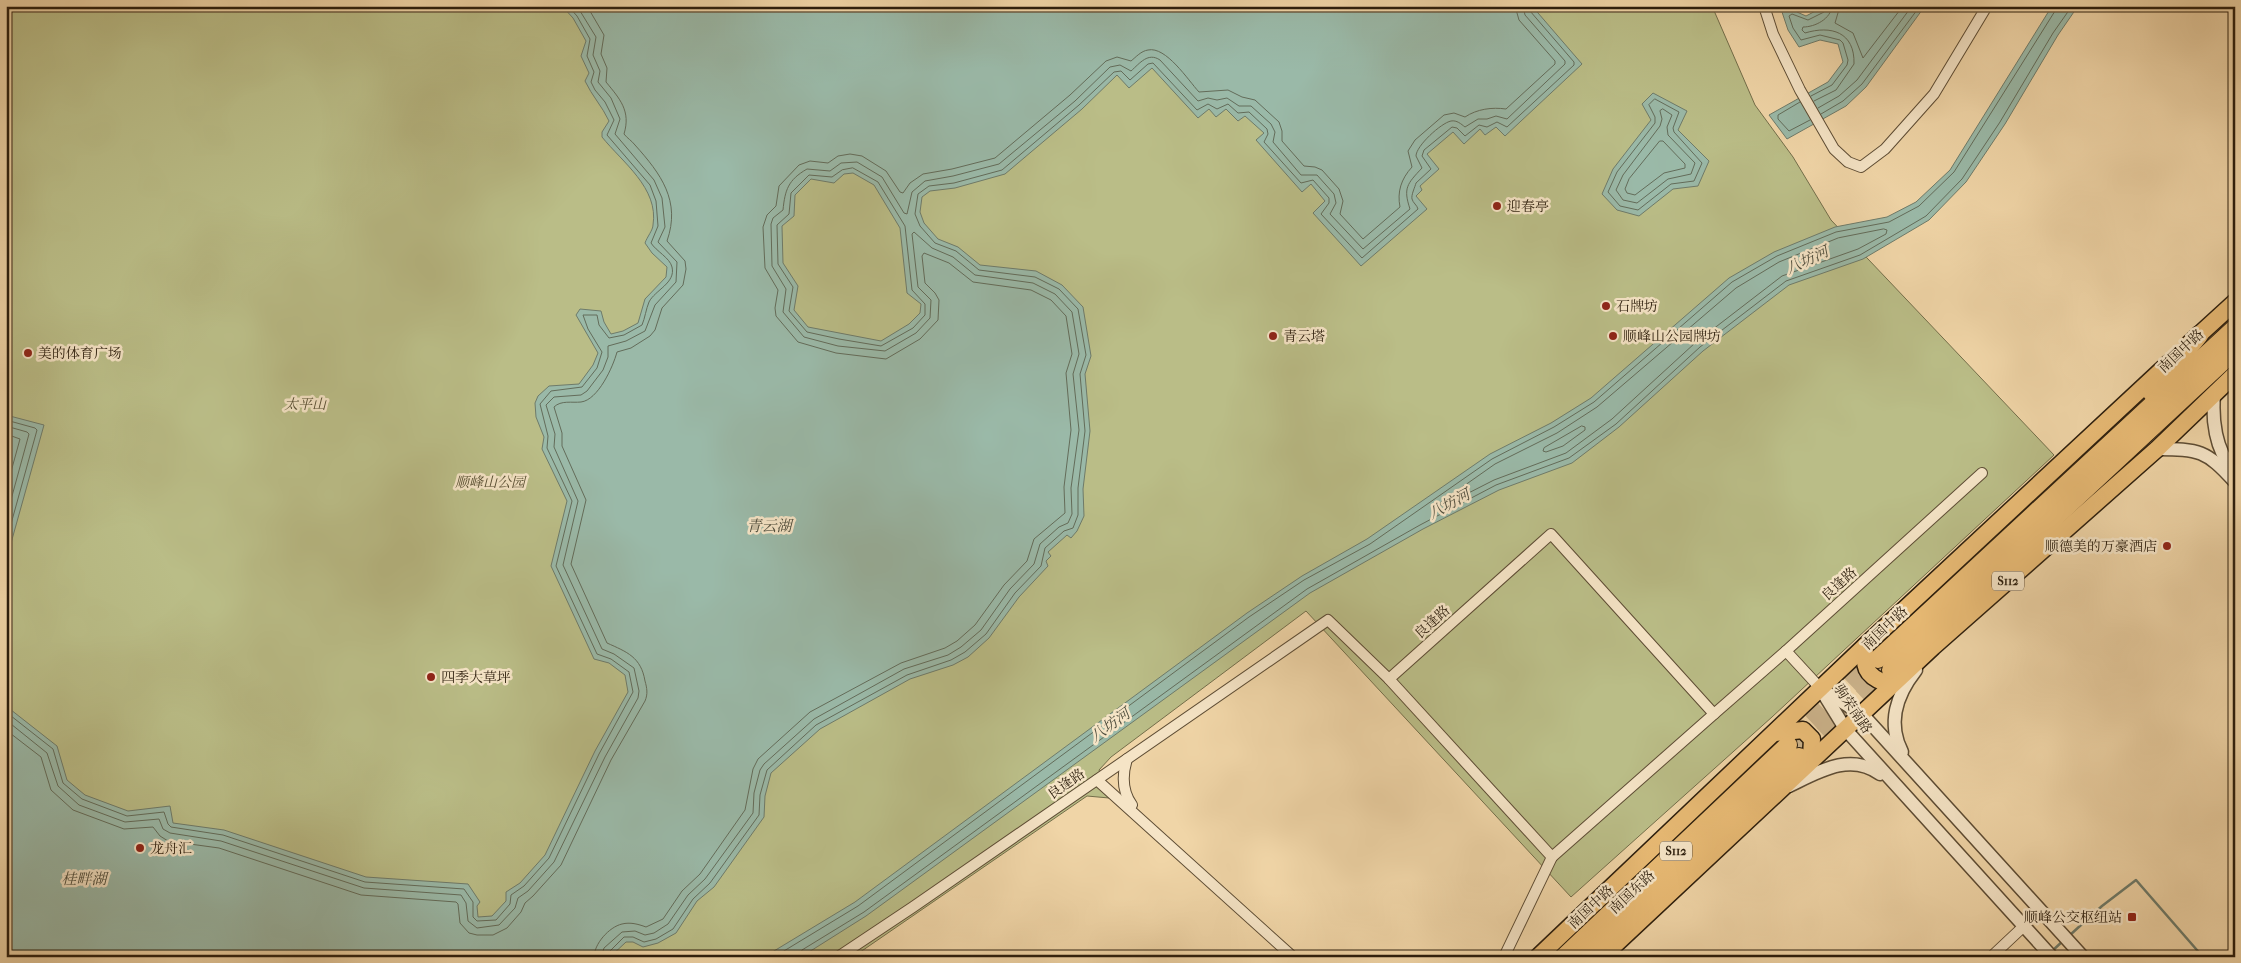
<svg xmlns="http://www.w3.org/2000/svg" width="2241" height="963" viewBox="0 0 2241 963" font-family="'IM FELL French Canon','Noto Serif SC',serif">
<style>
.green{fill:#babd87;stroke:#736e4a}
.water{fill:#9ab9a8;stroke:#6e7b6a;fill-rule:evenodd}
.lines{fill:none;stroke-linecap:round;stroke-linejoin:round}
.shore{stroke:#636c5a;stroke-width:1}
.stream{stroke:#6e7b6a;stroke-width:2.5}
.trunk-tunnel{stroke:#c9b088;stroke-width:18;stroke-dasharray:18 9;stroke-linecap:butt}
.minor-casing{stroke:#5d4c34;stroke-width:12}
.tertiary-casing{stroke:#5d4c34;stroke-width:15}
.primary-casing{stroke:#2c1e0d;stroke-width:19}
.trunk-casing{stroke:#2c1e0d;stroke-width:20}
.minor{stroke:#f5e4c6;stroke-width:10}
.tertiary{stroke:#f5e4c6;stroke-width:12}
.primary{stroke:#e8ba74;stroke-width:16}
.trunk{stroke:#e8ba74;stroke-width:18}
.poi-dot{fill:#8f2418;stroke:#f5e4c6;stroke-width:2}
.labels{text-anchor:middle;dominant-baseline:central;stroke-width:5;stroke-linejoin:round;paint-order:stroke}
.shield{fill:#f5e4c6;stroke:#685944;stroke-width:1}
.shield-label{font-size:12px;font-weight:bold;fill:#2c1e0d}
.poi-label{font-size:14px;fill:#2c1e0d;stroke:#f5e4c6;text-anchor:start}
.street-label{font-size:14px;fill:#2c1e0d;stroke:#f5e4c6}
.park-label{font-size:14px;font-style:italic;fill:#574e32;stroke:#f5e4c6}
.water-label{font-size:15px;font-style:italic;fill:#4d4c3c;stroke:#f5e4c6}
</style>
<rect width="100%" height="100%" fill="#f0d5a7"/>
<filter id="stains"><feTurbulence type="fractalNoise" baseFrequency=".004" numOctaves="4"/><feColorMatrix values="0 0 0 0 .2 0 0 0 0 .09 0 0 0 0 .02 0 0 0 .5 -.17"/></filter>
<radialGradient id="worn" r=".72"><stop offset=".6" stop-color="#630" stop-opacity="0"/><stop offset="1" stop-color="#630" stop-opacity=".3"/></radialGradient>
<path class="green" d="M6 6H1712L1755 105 1793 157 1831 220 2054 455 1772 717 1571 897 1306 611 1111 757 1099 770 1109 798 1087 796 853 957H6Z"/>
<g class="water">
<path d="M562 6H1532L1582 64 1505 136 1496 127 1485 135 1480 129 1464 144 1453 132 1427 154 1439 169 1420 186 1422 190 1416 196 1427 209 1361 266 1313 213 1325 201 1311 184 1302 192 1256 140 1264 133 1245 116 1238 121 1226 109 1216 117 1209 109 1198 118 1152 68 1129 88 1117 75 1082 109 1005 174 955 188 930 191 922 197 920 212 924 223 938 239 958 247 980 265 1036 271 1062 285 1083 307 1091 356 1085 374 1090 431 1083 489 1084 516 1077 531 1071 538 1067 535 1048 552 1051 556 1046 561 1048 566 1019 597 989 638 968 657 953 665 910 679 820 729 771 773 765 796 764 817 714 887 697 901 676 933 658 943 643 947 633 942H626L610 957H6V706L57 746 67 780 85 795 128 811 170 806 173 823 224 830 366 877 468 884 480 902 477 906 478 917 492 916 506 901V892L520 883 545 855 595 751 628 692 625 675 609 663 594 659 551 566 567 501 542 449 544 437 536 417 535 403 538 396 549 386 579 384 593 365 598 353 576 315 580 309 601 311 604 322 611 334 623 331 638 323 645 299 666 277 667 267 652 253 645 243C647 237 653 230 653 225 659 188 622 162 602 137V132L609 121C602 106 592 96 585 81L589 73 581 56 586 41 573 18ZM853 173 874 185 900 228 907 293 921 304 920 313 909 324 881 341 808 327 794 310 798 286 783 263 782 226 794 216 795 195 811 179 834 183 844 174Z"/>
<path d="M1780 6H1793L1797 12 1806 16 1825 6H1925L1866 87 1846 106 1787 139 1769 115 1828 82 1843 62 1838 44 1820 40 1799 47 1788 30Z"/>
<path d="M2052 6H2078L2058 35 2005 124 1966 182 1929 220 1863 259 1789 285 1703 351 1619 427 1572 463 1499 490 1423 529 1310 593 866 916 801 957H764L855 902 1247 613 1302 576 1367 539 1490 454 1551 423 1591 398 1729 278 1774 252 1835 227 1887 217 1916 202 1950 170Z"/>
<path d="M1653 93 1687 111 1678 130 1709 161 1698 186 1673 189 1639 216 1617 210 1602 194 1613 169 1651 120 1642 104Z"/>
<path d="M6 415 44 425 6 561Z"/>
</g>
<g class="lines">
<g class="shore">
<path d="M1840 6 1835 23 1853 33 1863 58 1903 6"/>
<path d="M1811 96 1832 85 1847 65 1848 60 1843 43 1840 40 1820 35 1801 40 1793 28 1789 16 1792 14 1808 20 1824 12 1826 6"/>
<path d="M1655 99 1679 112 1673 128 1674 132 1702 163 1694 181 1671 184 1638 210 1620 206 1608 192 1617 172 1655 123V117L1649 105Z"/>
<path d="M1814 101 1836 90 1854 64C1855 32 1831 25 1805 33L1802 30 1803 27C1815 27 1831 19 1832 6"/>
<path d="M1800 102 1778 115V119L1789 131 1810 120"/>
<path d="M1818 108 1839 96 1857 80 1912 6"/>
<path d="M1663 109 1672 115 1667 127 1668 135 1695 163 1691 174 1668 179 1637 203 1623 200 1616 190 1623 175 1660 126 1662 119 1660 111Z"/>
<path d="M1821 114 1843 101 1862 84 1920 6"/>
<path d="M1660 141H1663L1685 164V168L1664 173 1635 195 1627 193 1625 189 1629 179Z"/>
<path d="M853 168 878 182 905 226 912 290 925 304V315L913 328 881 346 839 339 807 332 789 311 793 287 778 264 777 225 789 214 791 193 809 175 832 177 842 170Z"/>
<path d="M1884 229 1887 230 1886 234 1858 249 1782 276 1695 343 1612 419 1566 453 1494 480 1443 506 1440 505 1441 502 1495 464 1557 433 1597 407 1736 288 1779 262 1838 238Z"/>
<path d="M6 420 35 428 37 430 6 542"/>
<path d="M6 426 27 432 29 434 6 518"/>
<path d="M1582 426 1585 427V430L1563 446 1546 452 1543 451 1544 448Z"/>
<path d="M6 434 20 439 6 490"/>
<path d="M6 712 53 749 63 783 82 799 127 816 164 812 168 824 171 827 223 835 365 882 464 889 473 902V917L477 921 496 920 510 904 511 895 524 886 549 858 599 754 633 692 629 672 611 659 597 654 556 566 572 501 547 448 548 436 540 404 551 391 582 387 597 368 602 352 588 329 583 315H597L599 325 609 338 624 335 642 325C645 318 646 309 649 302 655 290 676 283 672 267 670 258 656 251 651 243L658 226 656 201 650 185 607 135 614 120 605 102 595 90 591 82 594 72 587 56 590 39 577 16 568 6"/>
<path d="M6 720 47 753 58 786 79 805 125 822 159 819 163 829 170 833 221 841 364 888 461 895 466 903 468 921 477 928 499 925 515 908 518 898 528 891 554 862 605 757 638 698 639 691 634 668 614 654 602 649 563 565 578 501 554 447 555 434 546 405 554 397 581 395 587 391 603 370 608 357V346L626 341 645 331 655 305 676 282 677 262 658 242 665 227 662 198 654 180 615 134 620 119 611 98 598 82 600 71 593 55 596 37 577 6"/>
<path d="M6 730 41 757 51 790 73 810 124 829 153 827 160 836 168 841 219 848 361 895 456 902 458 904 460 923 469 933 477 935H493L507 928 521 912 525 903 533 896 561 865 611 760 645 701C648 694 647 688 645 681 641 657 627 652 607 643L571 564 586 500 562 446V433L554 407C561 400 572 403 581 402 598 400 613 367 617 352L631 348 650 336 655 330 662 308 683 285 686 269 685 261 667 241C681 201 661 174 635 145 632 141 627 138 624 134 631 111 620 99 606 82L607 68 601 54 604 35 587 6"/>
<path d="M594 957C594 944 609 927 622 924 630 922 638 924 646 927L663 919 682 891 700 874 745 810 753 769 758 759 810 712 901 663 945 648 957 641 975 625 1004 585 1027 561 1034 539 1065 513 1064 487 1071 430 1066 373 1072 354 1066 316 1051 300 1031 290 973 282 949 263 924 253 922 256 925 283 935 293 939 300 938 320 920 339 886 359 836 353 798 342 776 316 775 308 778 290 765 268 763 227 767 215 776 206 779 186 799 165 810 161 828 163 838 156 850 154 862 156 886 171 900 192 903 193 910 183 923 174 952 169 995 158 1070 95 1106 61 1117 57 1131 61C1136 57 1141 51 1148 50 1166 46 1188 80 1199 92L1228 90 1242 97 1255 100 1279 122 1282 131V141L1304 166 1315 167 1322 170 1339 189 1343 201 1340 214 1363 239 1400 207C1397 192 1401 179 1412 167L1408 151 1415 140 1444 115 1454 113 1465 117C1477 109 1492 107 1506 109L1555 64V61L1519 20 1515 6"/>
<path d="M601 957 604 948 622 932 635 931 645 935 654 933 668 924 688 895 705 879 753 813 754 793 760 770 764 764 814 719 904 669 948 655 961 647 981 630 1010 589 1034 564 1040 544 1059 527 1068 523 1072 514 1071 488 1079 430 1073 374 1079 354 1072 312 1055 294 1033 283 975 275 953 257 932 248 914 232 912 234 918 287 931 300 930 318 916 333 885 351 838 346 804 337 783 312 786 289 772 266 771 224 773 218 783 210C785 190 788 180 807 169L830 171 841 163 857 162 882 177 904 213 907 214 912 192 925 181 953 176 999 164 1075 101 1110 67 1120 65 1131 71C1140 63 1148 52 1160 60L1198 101 1208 98 1217 100 1227 98 1239 106H1251L1271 124 1275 132 1273 142 1301 175H1317L1334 194 1336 203 1330 214 1363 249 1410 209C1403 188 1407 184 1422 168L1416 156C1416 146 1441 123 1451 121 1457 120 1461 124 1465 127L1478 119H1487L1496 116 1507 119 1565 64V61L1525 15 1523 6"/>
<path d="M607 957 609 952 624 937H633L644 942 656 939 673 929 693 899 710 883 759 815 760 795 767 770 816 725 907 675 951 660 965 652 986 634 1015 593 1041 566 1045 548 1064 531 1073 528 1078 515V488L1085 431 1080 374 1086 355 1078 309 1059 289 1035 277 979 270 956 251 935 243 920 226 915 214 918 194 929 186 954 183 1002 170 1079 105 1114 72 1121 71 1130 80 1148 64 1153 63 1197 110 1208 104 1217 109 1228 104 1238 113 1249 112 1267 129 1268 134 1264 142 1301 183 1313 180 1329 198V203L1321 214 1362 258 1418 209C1417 205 1413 203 1412 199 1411 195 1415 187 1416 183L1431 169 1422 156 1424 150 1452 127 1457 128 1465 136 1479 125 1487 127 1497 122 1507 127 1574 65V62L1530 11 1529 6"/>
<path d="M774 957 858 906 1249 617 1304 580 1370 544 1492 459 1554 427 1594 402 1732 282 1777 256 1836 232 1889 222 1919 206 1954 172 2055 11 2056 6"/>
<path d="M799 957 802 950 864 912 1307 589 1420 525 1496 485 1569 458 1616 424 1700 347 1786 281 1860 255 1926 216 1962 179 2000 122 2053 33 2072 6"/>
</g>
<g class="stream">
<path d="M2070 935 2102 906 2136 880 2203 957"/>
<path d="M2051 952 2064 940"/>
</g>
<g class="trunk-tunnel">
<path d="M1792 741 1878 659"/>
<path d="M1803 753 1891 670"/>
</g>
<g class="minor-casing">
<g id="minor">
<path d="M1764 6 1773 34 1800 90 1834 149 1848 162 1861 167 1885 149 1934 94 1987 6"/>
<path d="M1786 651 1821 689"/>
<path d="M1389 679 1552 857"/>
<path d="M1127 759C1122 775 1122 791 1132 805"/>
<path d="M1097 780 1293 957"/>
<path d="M838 957 913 907 1328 620 1389 679 1551 534 1714 714 1786 651 1982 473"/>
<path d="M1504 957 1552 857 1714 714"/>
<path d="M1991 957 2024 926"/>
</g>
</g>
<g class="tertiary-casing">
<g id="tertiary">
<path d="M2214 394C2212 419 2215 450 2233 469"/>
<path d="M2157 449C2199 449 2206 450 2235 482"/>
<path d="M1821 689 1863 715 2083 957"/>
<path d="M1822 691 1846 730 2052 957"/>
<path d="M1902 752C1887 723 1897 694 1916 670"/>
<path d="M1789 786C1818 772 1850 752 1880 774"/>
</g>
</g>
<g class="primary-casing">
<g id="primary">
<path d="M2189 344 2235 302"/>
<path d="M1865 646C1864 666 1864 675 1885 683L1900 675"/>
<path d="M1775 733 1803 730 1812 739 1811 757 1804 767"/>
<path d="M1538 957 1865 646 2169 363"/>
<path d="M1602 957 1933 647 2157 449 2235 374"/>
</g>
</g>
<g class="trunk-casing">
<g id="trunk">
<path d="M2152 393 2199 335"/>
<path d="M1878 659 2235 328"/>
<path d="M1891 670 2235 350"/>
<path d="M1564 957 1788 745"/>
<path d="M1587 957 1799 757"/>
</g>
</g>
<use href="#minor" class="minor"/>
<use href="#tertiary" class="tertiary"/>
<use href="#primary" class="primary"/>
<use href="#trunk" class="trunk"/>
</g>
<g class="poi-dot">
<circle cx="1497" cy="206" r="5"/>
<circle cx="1606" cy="306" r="5"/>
<circle cx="1273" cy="336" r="5"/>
<circle cx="1613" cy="336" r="5"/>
<circle cx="28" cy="353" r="5"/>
<circle cx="2167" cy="546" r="5"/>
<circle cx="431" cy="677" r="5"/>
<circle cx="140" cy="848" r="5"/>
<rect x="2127" y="912" width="10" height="10" rx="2.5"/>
</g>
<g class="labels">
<g class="shield">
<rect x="1992" y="571.5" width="32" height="19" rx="4"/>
<rect x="1660" y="841.5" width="32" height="19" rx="4"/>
</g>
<g class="shield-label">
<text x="2008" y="581">S112</text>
<text x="1676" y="851">S112</text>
</g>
<g class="poi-label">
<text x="1507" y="206">迎春亭</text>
<text x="1616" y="306">石牌坊</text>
<text x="1283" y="336">青云塔</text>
<text x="1623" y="336">顺峰山公园牌坊</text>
<text x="38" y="353">美的体育广场</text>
<text x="2157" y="546" text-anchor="end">顺德美的万豪酒店</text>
<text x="441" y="677">四季大草坪</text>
<text x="150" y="848">龙舟汇</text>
<text x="2122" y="917" text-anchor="end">顺峰公交枢纽站</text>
</g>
<g class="street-label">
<text transform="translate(2181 351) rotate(-43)">南国中路</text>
<text transform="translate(1839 584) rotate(-42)">良逢路</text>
<text transform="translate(1432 622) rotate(-42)">良逢路</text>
<text transform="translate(1885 628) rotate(-43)">南国中路</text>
<text transform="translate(1853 709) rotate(56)">驹荣南路</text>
<text transform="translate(1066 784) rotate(-35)">良逢路</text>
<text transform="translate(1632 892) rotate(-43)">南国东路</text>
<text transform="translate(1591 907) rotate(-43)">南国中路</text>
</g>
<g class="park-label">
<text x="305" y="404">太平山</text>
<text x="490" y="482">顺峰山公园</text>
</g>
<g class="water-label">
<text transform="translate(1807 260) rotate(-25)">八坊河</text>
<text transform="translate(1449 504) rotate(-29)">八坊河</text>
<text x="769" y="526">青云湖</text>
<text transform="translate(1110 725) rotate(-36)">八坊河</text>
<text x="84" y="879">桂畔湖</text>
</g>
</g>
<rect width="2241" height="963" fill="none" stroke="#f0d5a7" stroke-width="25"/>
<rect x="8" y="8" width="2226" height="948" fill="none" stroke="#2c1e0d" stroke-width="2.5"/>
<rect x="12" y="12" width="2216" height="938" fill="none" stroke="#2c1e0d"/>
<rect width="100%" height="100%" filter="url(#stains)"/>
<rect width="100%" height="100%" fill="url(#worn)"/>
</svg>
